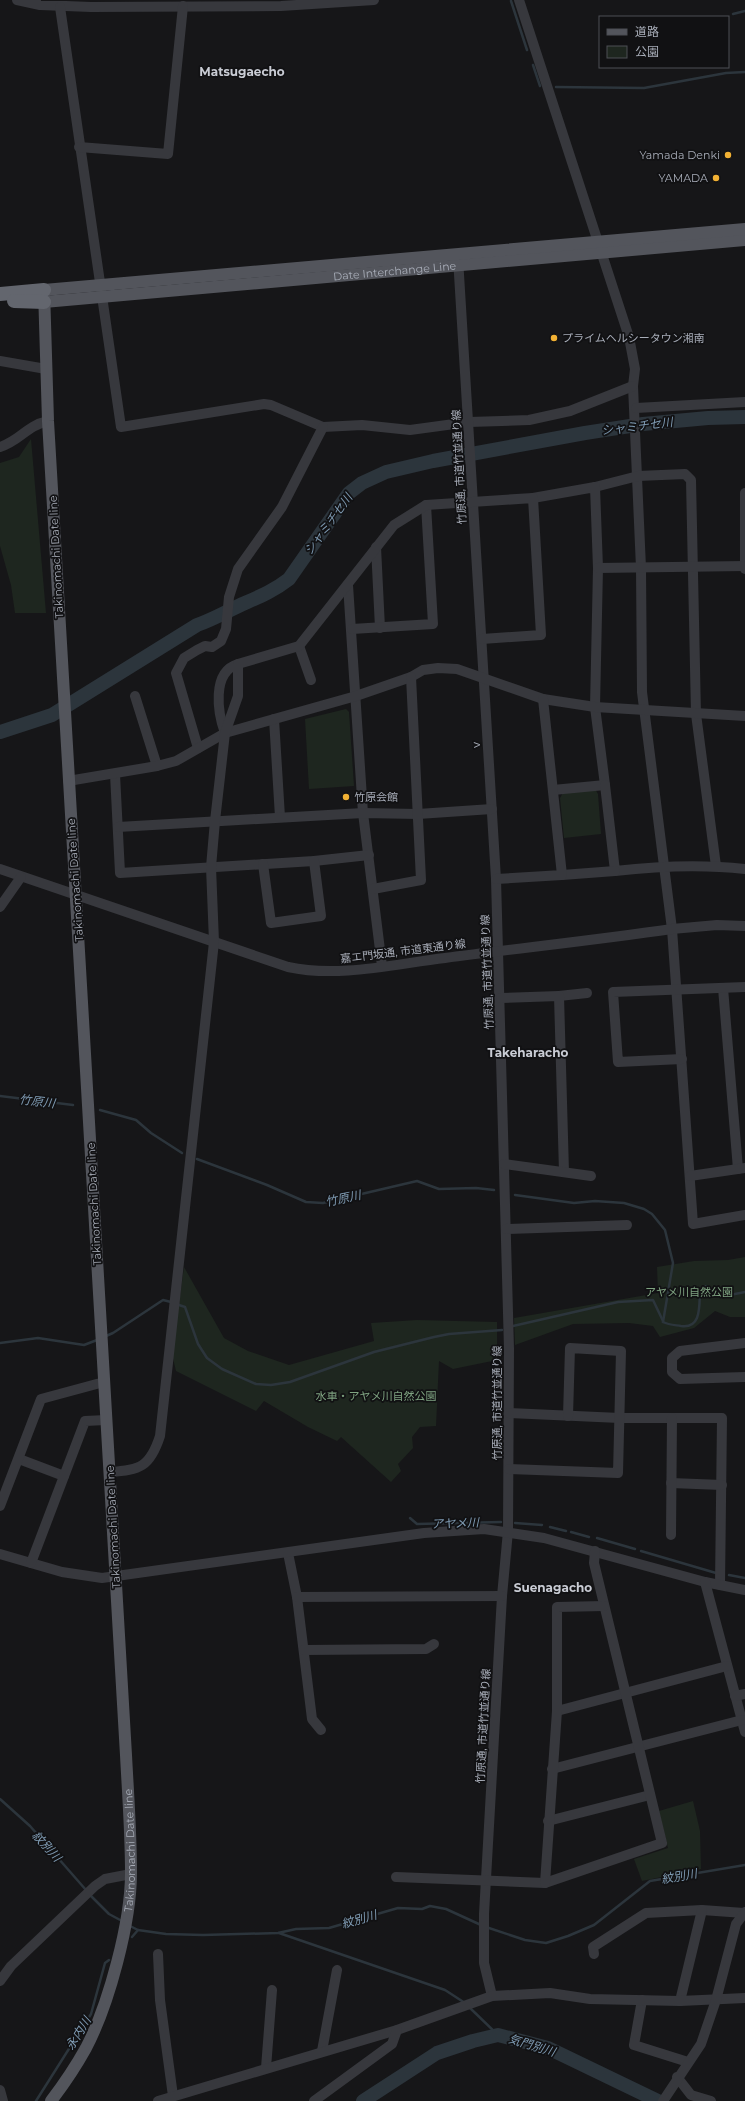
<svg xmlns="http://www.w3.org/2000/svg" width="745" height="2101" viewBox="0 0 745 2101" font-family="Montserrat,'Noto Sans JP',sans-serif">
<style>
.green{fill:#1e261f}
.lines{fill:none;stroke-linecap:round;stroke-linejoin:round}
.stream{stroke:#2c353c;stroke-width:2.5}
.river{stroke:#2c353c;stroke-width:14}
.minor{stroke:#37383d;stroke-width:10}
.major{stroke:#53555c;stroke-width:12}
.highway{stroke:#63666e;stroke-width:14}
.poi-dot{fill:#f2b134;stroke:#111113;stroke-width:1.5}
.labels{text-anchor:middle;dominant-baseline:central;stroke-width:3.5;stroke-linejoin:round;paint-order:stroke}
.poi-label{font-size:11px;fill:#a8adb8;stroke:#111113;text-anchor:end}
.street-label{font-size:11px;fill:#a8adb8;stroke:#111113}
.park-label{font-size:11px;fill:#7fa381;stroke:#111113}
.neighbourhood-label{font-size:12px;font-weight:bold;fill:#c9ccd4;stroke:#111113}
.water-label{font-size:12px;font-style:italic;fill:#7f9bb3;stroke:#111113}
</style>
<rect width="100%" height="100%" fill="#161618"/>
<g class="green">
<path d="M31 439 46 613H15L11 585 0 546V463L19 457Z"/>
<path d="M346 709 349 712 354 786 309 789 305 719Z"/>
<path d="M595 789 598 794 601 834 564 838 560 798 563 793Z"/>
<path d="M745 1257V1317H730L715 1311 694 1328 660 1337 653 1326 629 1323 573 1324 515 1345 514 1318 658 1293 657 1267 694 1261 728 1260Z"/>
<path d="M184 1267 224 1338 248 1351 289 1365 374 1341 371 1323 417 1320 497 1322V1360L453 1369 439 1361 436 1426 420 1427 412 1437 413 1448 398 1464 401 1471 391 1482 341 1437 337 1441 308 1427 264 1401 256 1411 176 1371 172 1354Z"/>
<path d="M693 1801 700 1831 701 1869 642 1881 634 1859 668 1848 659 1811Z"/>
</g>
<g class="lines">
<g class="stream">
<path d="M511 1 527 50"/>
<path d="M733 14 745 11"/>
<path d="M533 65 540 86"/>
<path d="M556 87 644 88 726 73 745 72"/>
<path d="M0 1096 73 1105"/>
<path d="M100 1110 136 1120 151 1133 182 1153"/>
<path d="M197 1159 267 1185 306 1202 323 1203 417 1181 439 1189 476 1188 494 1190"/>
<path d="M515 1195 574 1203 595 1201 624 1203 644 1209 652 1214 665 1230 673 1263 663 1322"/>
<path d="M176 1304 185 1307 198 1344 207 1358 222 1369 256 1384 271 1385 290 1382 374 1352 434 1337 449 1334 502 1330"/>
<path d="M663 1322C669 1325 675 1325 681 1326 702 1329 699 1305 700 1291L706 1286 725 1296 745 1292"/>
<path d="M513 1326 618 1302 653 1300 663 1321"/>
<path d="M106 1336 113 1333 163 1300 171 1302"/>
<path d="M0 1343 38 1338 84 1345 97 1340"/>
<path d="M410 1518 417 1524 501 1522"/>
<path d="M515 1523 542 1525"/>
<path d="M550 1527 566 1531"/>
<path d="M571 1532 589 1537"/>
<path d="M597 1538 635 1549"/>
<path d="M641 1551 716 1573"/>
<path d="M729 1575 745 1578"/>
<path d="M0 1799 30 1826 86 1890"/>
<path d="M89 1894 109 1914 122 1921"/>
<path d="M128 1925 138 1930 166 1934 203 1935 278 1933 296 1929 329 1928 398 1908 422 1909 430 1906 446 1909 481 1925"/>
<path d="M486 1927 525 1940 546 1943 568 1936 594 1925 650 1881 745 1865"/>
<path d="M279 1933 445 1990 465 2003"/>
<path d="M132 1937 138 1930"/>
<path d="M470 2008 498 2035"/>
<path d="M36 2101 91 2014 105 1963 109 1960"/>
</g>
<g class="river">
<path d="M0 732 52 715 197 625C214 619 229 610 245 603 261 596 275 590 289 579L349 493 362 483 386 472 433 461 585 433 643 424 708 418 745 417"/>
<path d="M363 2101 437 2053 473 2041 498 2035 548 2048 658 2101"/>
</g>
<g class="minor">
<path d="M17 0 40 5 91 7 281 6 374 0"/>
<path d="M519 0 629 337 635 369 633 386 641 568 642 692 672 929 693 1224 745 1215"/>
<path d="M60 7 121 427 264 404 271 405 323 427 362 425 410 430 469 422 529 420 570 411 633 386"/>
<path d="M79 147 168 154 183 6"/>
<path d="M458 258 496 879 509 1349 508 1531 502 1596 484 1914V1963L492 1996"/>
<path d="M0 361 46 369"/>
<path d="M636 408 745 402"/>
<path d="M0 447C21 440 26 426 48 421"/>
<path d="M595 487 638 476 685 474 691 480 696 714 716 866"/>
<path d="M745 493V569"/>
<path d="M533 498 595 487 598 568 595 707 605 785 553 790"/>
<path d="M376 547 380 628"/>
<path d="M598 568 745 566"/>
<path d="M348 585 363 813 382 966"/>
<path d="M352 629 433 624 426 505"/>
<path d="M299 646 311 680"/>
<path d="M135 696 157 766"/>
<path d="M274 719 280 817"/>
<path d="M225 733C218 714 211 672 238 664"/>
<path d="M198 748 176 673 184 658 197 650 205 646 212 647 221 641 226 629 229 597 238 569 282 507 323 427"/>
<path d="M115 774 120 873 314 861 369 855"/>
<path d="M68 781 157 766 176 761 225 733 356 696 411 677 423 670 438 668 457 669 543 699 595 707 745 716"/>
<path d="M605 785 615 871C658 866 701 864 745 869"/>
<path d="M118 827 363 813 418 814 492 809"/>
<path d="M263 864 271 923 321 916 314 861"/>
<path d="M0 869 288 967C339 978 394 964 445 958 521 948 596 940 672 929L717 925 745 926"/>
<path d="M562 875 615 871"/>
<path d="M496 879 562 875 543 699"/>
<path d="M373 889 421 880 411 677"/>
<path d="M0 907 21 877"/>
<path d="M723 988 738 1169"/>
<path d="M559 996 587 993"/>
<path d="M501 998 559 996 564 1172"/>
<path d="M682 1059 618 1062 613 992 745 987"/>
<path d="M504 1164 591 1176"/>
<path d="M690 1176 745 1168"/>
<path d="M506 1229 627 1225"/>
<path d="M745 1343 680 1351 672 1358V1372L680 1379 745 1377"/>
<path d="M509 1413 620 1418H722L720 1585"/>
<path d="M19 1459 64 1476"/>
<path d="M509 1469 618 1473 621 1351 570 1348 568 1416"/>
<path d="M110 1472C140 1470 150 1467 160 1436L214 942 211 867 215 821 225 733 238 696V664L299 646 394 525 426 505 533 498 541 635 482 639"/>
<path d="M671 1483 722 1485"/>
<path d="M0 1506 41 1399 104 1382"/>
<path d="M671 1535 672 1418"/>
<path d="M288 1553 297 1597 312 1719 321 1730"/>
<path d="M0 1554 62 1572 102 1578 424 1533 484 1529 544 1538 705 1582 745 1590"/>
<path d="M31 1563 85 1421 106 1420"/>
<path d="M705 1582 745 1732"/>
<path d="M297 1597 502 1596"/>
<path d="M304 1650 426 1649 434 1644"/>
<path d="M735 1696 745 1694"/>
<path d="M557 1711 727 1666"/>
<path d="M552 1769 742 1720"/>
<path d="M548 1821 650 1795"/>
<path d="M396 1877 545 1883 662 1843 594 1563 595 1551"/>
<path d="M545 1883 557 1711V1607L604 1606"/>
<path d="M158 1954 160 2000 173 2096"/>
<path d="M594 1954 593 1947 646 1913 702 1910 744 1913"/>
<path d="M0 1981 11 1966 95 1886 105 1879 131 1874"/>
<path d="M642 2000 634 2045 688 2062"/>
<path d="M680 2001 702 1910"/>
<path d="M322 2051 337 1970"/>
<path d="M266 2068 272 1990"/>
<path d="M677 2077 691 2095 711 2101"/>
<path d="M0 2090 3 2101"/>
<path d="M158 2101 397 2030 492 1996 550 1993 590 1999 680 2001 745 1998"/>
<path d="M314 2101 392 2044 397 2030"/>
<path d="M663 2101 701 2044 716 2000 736 1924 745 1912"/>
</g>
<g class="major">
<path id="s1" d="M44 302 745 240"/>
<path id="s2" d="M51 2101C64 2084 76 2066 86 2048 109 2004 131 1922 131 1873 131 1833 128 1794 126 1755L48 421 44 290 745 229"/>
</g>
<g class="highway">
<path d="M0 294 44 290"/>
<path d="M14 301 44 302"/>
</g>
</g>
<g class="poi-dot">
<circle cx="728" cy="155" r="4"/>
<circle cx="716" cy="178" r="4"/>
<circle cx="554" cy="338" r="4"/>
<circle cx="346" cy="797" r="4"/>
</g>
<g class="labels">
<g class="poi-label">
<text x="720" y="155">Yamada Denki</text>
<text x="708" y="178">YAMADA</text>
<text x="562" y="338" text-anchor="start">プライムヘルシータウン湘南</text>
<text x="354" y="797" text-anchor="start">竹原会館</text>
</g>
<g class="street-label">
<text stroke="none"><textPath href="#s1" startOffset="352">Date Interchange Line</textPath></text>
<text transform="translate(459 467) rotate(-93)">竹原通, 市道竹並通り線</text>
<text transform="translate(56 557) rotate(-93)">Takinomachi Date line</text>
<text transform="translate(476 745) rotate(-93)">ｖ</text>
<text transform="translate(75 880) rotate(-94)">Takinomachi Date line</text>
<text transform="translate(403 951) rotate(-7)">嘉エ門坂通, 市道東通り線</text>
<text transform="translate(487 972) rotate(-92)">竹原通, 市道竹並通り線</text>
<text transform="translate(94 1204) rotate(-93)">Takinomachi Date line</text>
<text transform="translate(497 1403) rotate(-90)">竹原通, 市道竹並通り線</text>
<text transform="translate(113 1527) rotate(-93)">Takinomachi Date line</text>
<text transform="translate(483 1726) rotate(-87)">竹原通, 市道竹並通り線</text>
<text stroke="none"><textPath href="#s2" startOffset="268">Takinomachi Date line</textPath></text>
</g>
<g class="park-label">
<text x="689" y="1292">アヤメ川自然公園</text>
<text x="376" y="1396">水車・アヤメ川自然公園</text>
</g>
<g class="neighbourhood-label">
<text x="242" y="71">Matsugaecho</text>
<text x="528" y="1052">Takeharacho</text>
<text x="553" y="1587">Suenagacho</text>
</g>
<g class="water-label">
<text transform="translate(637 426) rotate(-7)">シャミチセ川</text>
<text transform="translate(328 524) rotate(-54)">シャミチセ川</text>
<text transform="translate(37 1101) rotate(7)">竹原川</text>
<text transform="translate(343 1198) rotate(-12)">竹原川</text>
<text transform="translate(455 1523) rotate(-2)">アヤメ川</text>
<text transform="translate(47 1846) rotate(48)">紋別川</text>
<text transform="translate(679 1876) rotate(-10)">紋別川</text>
<text transform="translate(359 1919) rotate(-16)">紋別川</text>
<text transform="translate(78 2033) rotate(-58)">永内川</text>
<text transform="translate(532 2045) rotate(17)">気門別川</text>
</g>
</g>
<rect x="599" y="16" width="130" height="52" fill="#111113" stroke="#4d4f55"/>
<rect x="607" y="29" width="20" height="6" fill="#53555c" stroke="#4d4f55"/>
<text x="635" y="36" font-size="12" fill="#a8adb8">道路</text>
<rect x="607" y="46" width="20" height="12" fill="#1e261f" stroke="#4d4f55"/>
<text x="635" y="56" font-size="12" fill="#a8adb8">公園</text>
</svg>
